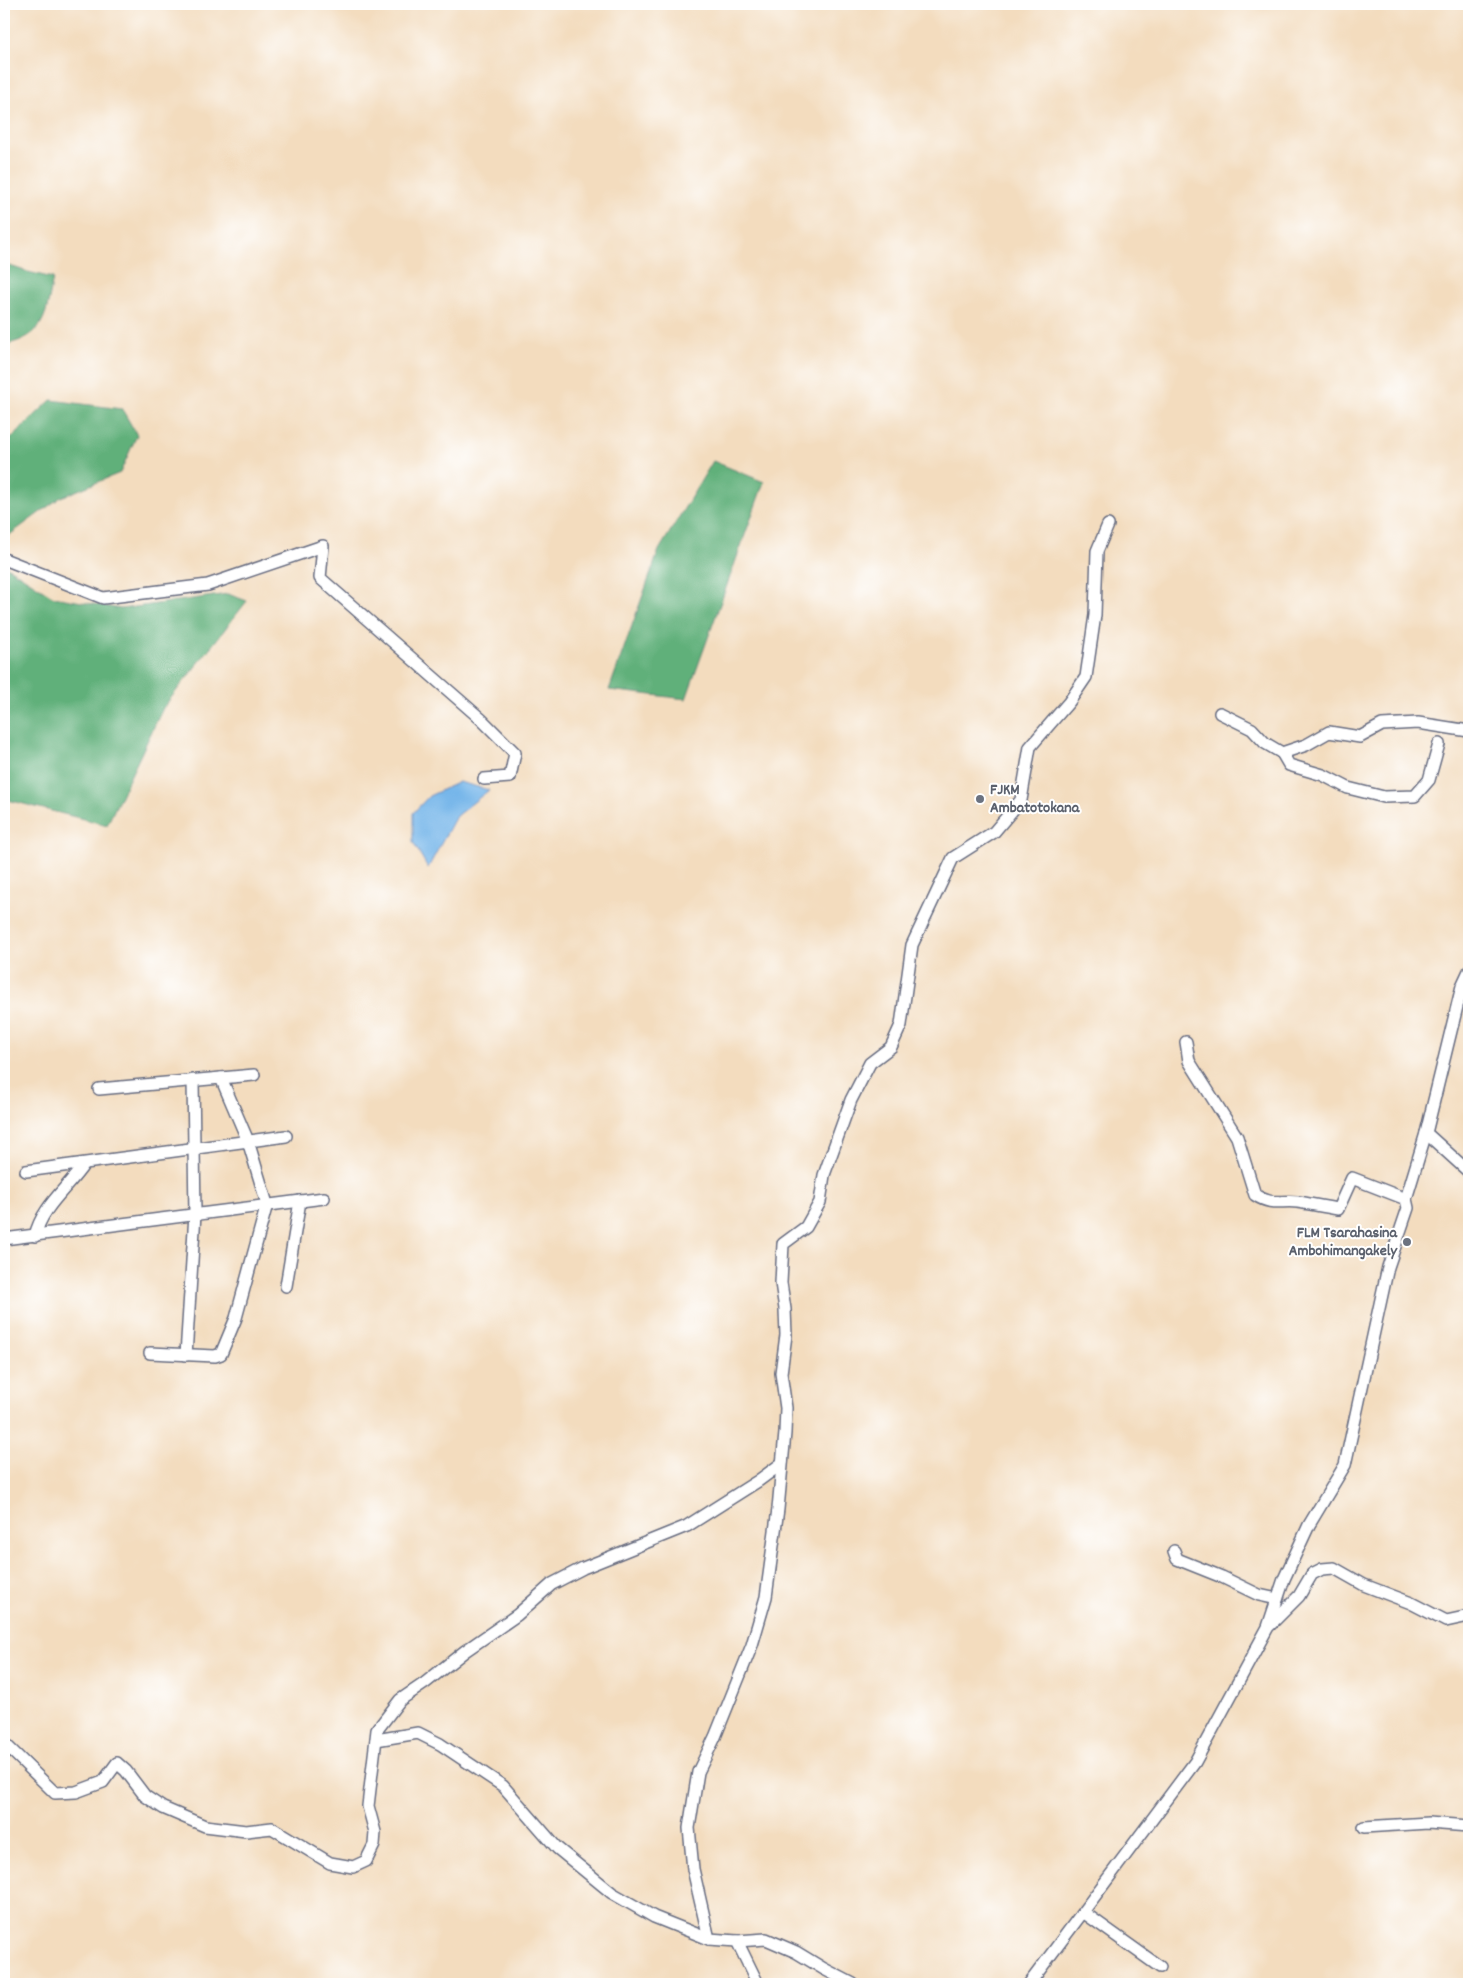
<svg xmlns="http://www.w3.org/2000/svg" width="1473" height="1988" viewBox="0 0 1473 1988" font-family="Dekko,sans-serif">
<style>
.forest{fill:#61b07a;stroke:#3e706c}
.water{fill:#75b5e9;stroke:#4872a4}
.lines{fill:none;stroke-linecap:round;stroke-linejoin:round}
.minor-casing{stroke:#676c80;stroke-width:14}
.minor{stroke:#fff;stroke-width:11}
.worship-dot{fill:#6b7280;stroke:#fff;stroke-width:2}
.labels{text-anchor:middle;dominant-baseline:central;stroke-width:4;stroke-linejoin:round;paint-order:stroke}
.worship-label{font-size:16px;font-weight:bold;fill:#5b616d;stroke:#fff;text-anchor:start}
</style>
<rect width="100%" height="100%" fill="#fff"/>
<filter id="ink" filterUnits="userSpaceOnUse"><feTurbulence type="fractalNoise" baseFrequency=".02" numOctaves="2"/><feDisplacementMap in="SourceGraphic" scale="10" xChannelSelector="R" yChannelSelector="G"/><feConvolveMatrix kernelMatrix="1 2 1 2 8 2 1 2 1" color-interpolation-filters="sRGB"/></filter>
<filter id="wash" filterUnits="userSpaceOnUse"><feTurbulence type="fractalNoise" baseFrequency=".0096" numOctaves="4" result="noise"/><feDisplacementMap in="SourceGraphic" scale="20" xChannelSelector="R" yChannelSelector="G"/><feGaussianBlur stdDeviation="1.12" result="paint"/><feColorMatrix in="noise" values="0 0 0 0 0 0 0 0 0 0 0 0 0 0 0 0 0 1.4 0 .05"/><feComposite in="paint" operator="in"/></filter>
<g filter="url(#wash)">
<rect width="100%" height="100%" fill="#f3dcbe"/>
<g class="forest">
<path d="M4 264 28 272 53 278C46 315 46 336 4 345Z"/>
<path d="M51 400 122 409 137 435 120 473 61 497 4 539V445Z"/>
<path d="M713 461 764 482 686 699 609 690 659 550Z"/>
<path d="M4 565 54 597 121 609 228 594 247 601 163 708 107 825 4 799Z"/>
</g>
<path class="water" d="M459 782 489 790 456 816 428 868 413 842V813L429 796Z"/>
</g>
<g filter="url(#ink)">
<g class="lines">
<g class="minor-casing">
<g id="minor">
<path d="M4 559 103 598 208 585 323 546 320 578 481 719 515 753 510 777 484 779"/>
<path d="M1220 713 1252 729 1265 743 1282 753 1306 745 1329 732 1360 737 1382 725 1418 723 1469 731"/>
<path d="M1282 753 1289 765 1323 775 1348 788 1384 797 1415 796 1429 780 1439 744"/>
<path d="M1186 1042 1189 1061 1237 1137 1255 1195C1272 1206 1280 1200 1298 1202 1311 1204 1324 1207 1338 1209L1352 1178 1406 1199"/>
<path d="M221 1078 254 1075"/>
<path d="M99 1089 221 1078 248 1141 267 1204 236 1318 221 1354 215 1356 150 1353"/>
<path d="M1426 1133 1469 1172"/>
<path d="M26 1171 286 1136"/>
<path d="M35 1236C42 1206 68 1188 84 1164"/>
<path d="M4 1239 324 1198"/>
<path d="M286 1286 300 1201"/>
<path d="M186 1355 195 1214 193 1080"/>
<path d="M1174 1551 1177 1559 1222 1577 1259 1595 1277 1599"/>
<path d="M1270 1625 1299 1596 1312 1574 1322 1569 1334 1568 1364 1585 1411 1603 1446 1621 1469 1616"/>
<path d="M1469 1670V1673"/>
<path d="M376 1740 418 1733 440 1744 503 1786 557 1848 612 1893 654 1917 709 1939 737 1941 766 1939 796 1952 824 1969 853 1984"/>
<path d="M4 1743 55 1793 76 1792 103 1782 117 1763 126 1771 145 1796 163 1808 205 1826 246 1831 272 1828 330 1863 353 1867 366 1861 374 1845 375 1832 368 1806 377 1730 400 1700 425 1683 465 1651 517 1615 552 1584 583 1568 687 1526 758 1481 781 1464"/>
<path d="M1364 1827 1428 1823 1469 1826"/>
<path d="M1083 1912 1160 1967"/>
<path d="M709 1939 693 1869 689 1828 698 1772 715 1737 752 1645 766 1597 778 1509 785 1433 786 1408 781 1373 786 1335 785 1309 781 1283 783 1244 806 1227 820 1202 824 1175 851 1100 870 1063 891 1047 901 1025 912 945 953 858 994 832 1021 800 1030 747 1069 702 1086 677 1095 615 1097 551 1108 525"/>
<path d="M737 1941 758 1984"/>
<path d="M1029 1984 1195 1762 1268 1627 1284 1579 1309 1525 1345 1465 1388 1267 1408 1208 1406 1199 1426 1133 1462 986 1469 971"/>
</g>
</g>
<use href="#minor" class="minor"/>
</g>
</g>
<g class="worship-dot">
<circle cx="980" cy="799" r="5"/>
<circle cx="1407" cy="1242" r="5"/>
</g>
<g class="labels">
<g class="worship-label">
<text x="990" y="790">FJKM<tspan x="990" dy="18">Ambatotokana</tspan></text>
<text x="1397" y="1233" text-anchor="end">FLM Tsarahasina<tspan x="1397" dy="18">Ambohimangakely</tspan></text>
</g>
</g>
<rect width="1473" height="1988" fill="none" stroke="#fff" stroke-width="20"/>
</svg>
